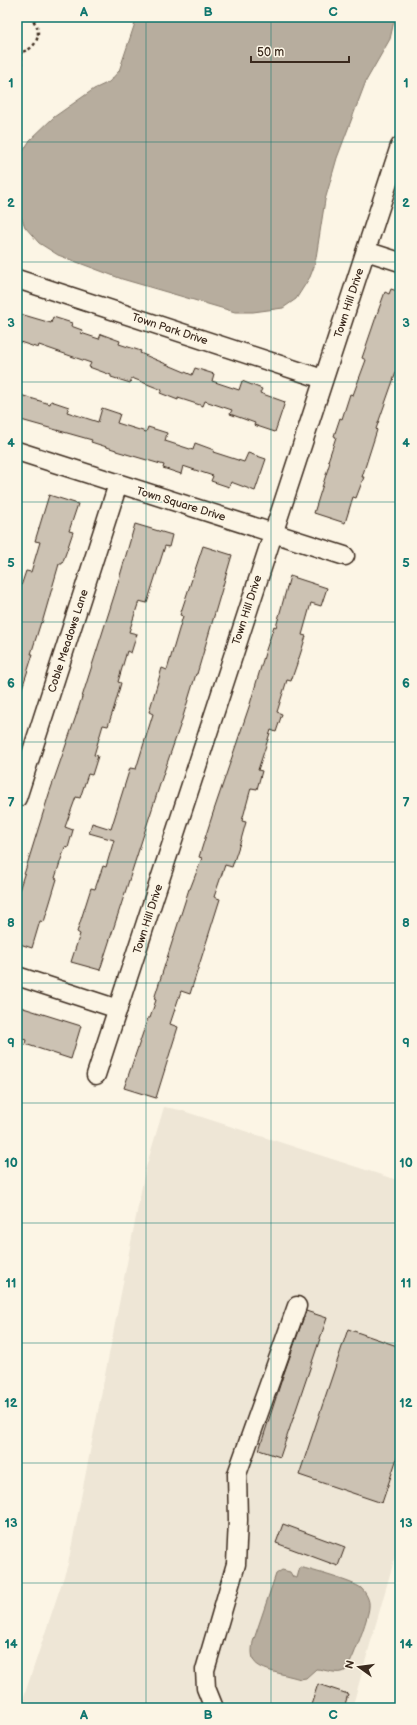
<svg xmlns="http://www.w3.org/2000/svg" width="417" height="1725" viewBox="0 0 417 1725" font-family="'Balsamiq Sans',sans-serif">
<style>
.built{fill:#eee6d6}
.water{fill:#b7ad9e;stroke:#85796b}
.building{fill:#ccc2b3;stroke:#3b2a1e}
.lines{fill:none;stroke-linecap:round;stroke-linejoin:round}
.minor-casing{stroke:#3b2a1e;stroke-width:21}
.path{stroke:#3b2a1e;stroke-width:2.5;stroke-dasharray:3 3;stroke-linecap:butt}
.minor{stroke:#fcf5e5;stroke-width:18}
.grid{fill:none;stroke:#0f766e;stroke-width:1;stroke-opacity:0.55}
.labels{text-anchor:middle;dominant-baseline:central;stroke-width:3;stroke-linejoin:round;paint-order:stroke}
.street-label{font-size:11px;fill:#3b2a1e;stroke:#fcf5e5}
.neatline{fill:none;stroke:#0f766e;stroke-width:1.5}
.grid-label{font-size:13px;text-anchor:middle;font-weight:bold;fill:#0f766e}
</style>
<rect width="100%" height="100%" fill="#fcf5e5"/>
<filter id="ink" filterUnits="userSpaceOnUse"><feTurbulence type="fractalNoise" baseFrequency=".025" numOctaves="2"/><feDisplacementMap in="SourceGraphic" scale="8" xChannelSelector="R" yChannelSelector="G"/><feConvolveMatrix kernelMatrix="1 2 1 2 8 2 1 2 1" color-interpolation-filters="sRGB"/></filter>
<g filter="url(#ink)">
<path class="built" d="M164 1107 180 1110 400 1181V1539L352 1708H20L68 1564 145 1171Z"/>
<g class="water">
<path d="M137 17H395L390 39 366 81 337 158 325 200 315 264 310 277 296 299 283 308 253 312H235L122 279 58 255 39 243 25 227 18 209 17 165 19 158 30 140 54 117 94 89 109 82 119 71Z"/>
<path d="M300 1567C311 1570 354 1582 361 1588 366 1593 370 1600 369 1607 369 1616 351 1665 346 1670 340 1676 324 1669 316 1669L306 1678 300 1679C289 1675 259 1671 254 1661 251 1654 252 1648 253 1642L276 1574 282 1570 290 1572 293 1577 297 1578Z"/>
</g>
<g class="building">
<path d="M391 289 400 292V361L376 429 377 430 362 477H364L356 498 353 497 345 523 314 513 330 462 328 461 336 437 334 436 340 418 342 419 350 394 353 395 366 360 362 358 377 314 385 292 389 294Z"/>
<path d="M17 313 51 323 53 317 72 323 71 326 82 330 81 333 99 339 101 334 120 341 119 344 141 351 140 353 192 375 195 368 214 374 212 381 239 390 242 381 262 389 260 393 285 402 275 432 254 425 255 423 230 414 232 410 205 401 203 406 178 398V400L160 393 162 390 132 378 130 383 111 377V375L89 367 91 363 39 345 38 348 17 341Z"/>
<path d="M17 394 50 404 51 401 69 407 67 412 98 422 102 408 120 414 117 423 146 432 148 427 167 433 165 441 193 450 195 443 214 450 213 452 244 462 248 453 266 459 255 491 231 482 229 487 211 481 213 476 183 466 181 474 163 468 164 465 116 451V450L91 442 92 440 21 420 23 414 17 412Z"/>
<path d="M49 495 78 504 69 531 73 532 67 550 62 564H59L42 623 41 622 31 654H33L27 673 19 697H17V598L26 571 31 572 40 542 35 541Z"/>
<path d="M135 524 172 535 169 547 165 546 147 603 139 601 129 632 137 634 131 653 127 651 118 682 121 683 114 708 108 726 103 725 94 755 98 756 92 775 88 774 80 798 76 797 65 827 73 830 68 848 65 847 55 878 57 879 44 922 40 921 32 948 17 943V897L49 794 76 716 115 593Z"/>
<path d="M203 546 232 555 197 674H196L181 723 164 772 100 970 71 962 80 934 77 932 91 888 95 889 103 866 106 867 114 840 89 833 92 823 111 829 130 768 136 769 153 714 149 712 162 668 167 670 183 616 180 615Z"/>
<path d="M290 576 327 588 321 606 311 603 302 635 306 636 300 655 291 681 287 680 277 712 282 714 276 732 271 730 258 770 262 771 257 789 251 788 242 821 246 822 241 840 232 867 225 865 214 897 220 899 190 994 181 991 170 1024 178 1027 156 1098 124 1088 148 1018H150L156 1000 154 999 189 889H190L202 858 199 857 213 813 250 704 265 653 274 626 276 627Z"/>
<path d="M17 1006 81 1026 71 1059 25 1044 26 1040 17 1037Z"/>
<path d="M306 1311 327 1318 280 1457 259 1450 282 1379Z"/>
<path d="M348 1329 400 1347V1449L382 1503 299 1475Z"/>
<path d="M283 1524 345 1547 338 1566 276 1543Z"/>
<path d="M318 1684 348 1694 344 1708H310Z"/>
</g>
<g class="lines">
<g class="minor-casing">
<g id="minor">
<path d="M366 251 400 262"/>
<path d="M17 279 323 379"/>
<path d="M17 451 345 556"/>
<path d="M17 798 118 484"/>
<path d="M17 976 118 1009"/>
<path d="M96 1075 400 146"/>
<path d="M214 1708 206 1688 205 1670 236 1564 238 1520 237 1474 297 1306"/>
</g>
</g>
<g class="path">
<path d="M34 21 36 17"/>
<path d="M17 52C37 53 46 29 29 17"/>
<path d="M17 83 22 69 21 52"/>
</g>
<use href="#minor" class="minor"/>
</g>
</g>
<path class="grid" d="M146 17V1708M271 17V1708M17 142H400M17 262H400M17 382H400M17 502H400M17 622H400M17 742H400M17 862H400M17 983H400M17 1103H400M17 1223H400M17 1343H400M17 1463H400M17 1583H400"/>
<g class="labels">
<g class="street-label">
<text transform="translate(349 303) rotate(-72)">Town Hill Drive</text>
<text transform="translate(170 329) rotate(18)">Town Park Drive</text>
<text transform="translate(181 504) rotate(17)">Town Square Drive</text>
<text transform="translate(247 610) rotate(-72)">Town Hill Drive</text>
<text transform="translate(68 641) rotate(-72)">Coble Meadows Lane</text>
<text transform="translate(148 919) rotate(-72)">Town Hill Drive</text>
</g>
</g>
<rect width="417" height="1725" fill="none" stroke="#fcf5e5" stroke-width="44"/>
<g transform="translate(359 1667) rotate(284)" stroke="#fcf5e5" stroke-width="3" paint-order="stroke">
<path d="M0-3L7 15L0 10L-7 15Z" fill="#3b2a1e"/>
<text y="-6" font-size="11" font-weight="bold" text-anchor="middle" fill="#3b2a1e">N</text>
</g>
<path d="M251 56v6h98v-6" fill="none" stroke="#3b2a1e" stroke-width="2"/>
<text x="257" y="56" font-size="12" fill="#3b2a1e" stroke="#fcf5e5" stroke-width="3" paint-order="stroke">50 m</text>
<rect x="22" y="22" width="373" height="1681" class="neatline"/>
<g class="grid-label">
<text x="84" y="16">A</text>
<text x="208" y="16">B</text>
<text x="333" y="16">C</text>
<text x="11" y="87">1</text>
<text x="406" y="87">1</text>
<text x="11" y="207">2</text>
<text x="406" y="207">2</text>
<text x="11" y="327">3</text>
<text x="406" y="327">3</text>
<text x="11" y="447">4</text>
<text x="406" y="447">4</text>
<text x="11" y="567">5</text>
<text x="406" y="567">5</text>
<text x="11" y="687">6</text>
<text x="406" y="687">6</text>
<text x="11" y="807">7</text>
<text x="406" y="807">7</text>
<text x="11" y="927">8</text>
<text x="406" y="927">8</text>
<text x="11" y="1047">9</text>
<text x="406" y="1047">9</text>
<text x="11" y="1167">10</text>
<text x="406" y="1167">10</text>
<text x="11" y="1287">11</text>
<text x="406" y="1287">11</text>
<text x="11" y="1407">12</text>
<text x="406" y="1407">12</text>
<text x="11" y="1527">13</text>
<text x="406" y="1527">13</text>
<text x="11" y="1648">14</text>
<text x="406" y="1648">14</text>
<text x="84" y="1719">A</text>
<text x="208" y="1719">B</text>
<text x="333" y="1719">C</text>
</g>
</svg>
